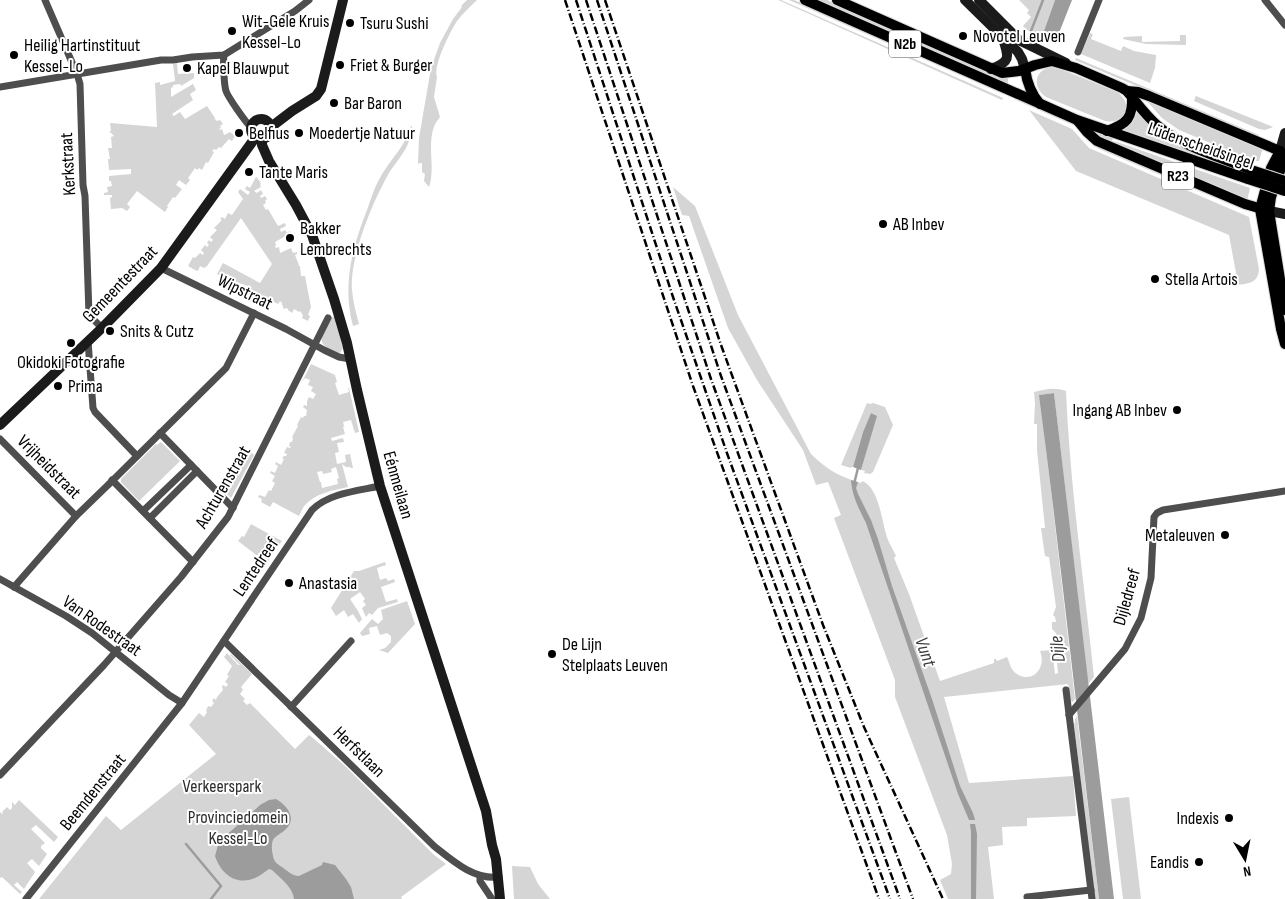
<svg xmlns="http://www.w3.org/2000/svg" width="1285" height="899" viewBox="0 0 1285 899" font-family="'Sofia Sans Condensed',sans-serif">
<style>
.green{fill:#d5d5d5;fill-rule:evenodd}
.water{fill:#9c9c9c}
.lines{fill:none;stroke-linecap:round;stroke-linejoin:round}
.stream{stroke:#9c9c9c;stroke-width:2.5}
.primary-casing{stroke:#dbdbdb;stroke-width:12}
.street{stroke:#4e4e4e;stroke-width:7}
.secondary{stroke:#1b1b1b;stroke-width:10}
.primary{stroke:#000;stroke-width:10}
.rail{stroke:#000;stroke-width:2.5;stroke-dasharray:8 2.5 1 2.5;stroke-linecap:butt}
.primary-bridge-casing{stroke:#dbdbdb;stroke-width:12;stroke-linecap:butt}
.primary-bridge{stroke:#000;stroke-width:10}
.poi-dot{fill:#000;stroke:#fff;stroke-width:2}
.labels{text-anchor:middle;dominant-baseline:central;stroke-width:4;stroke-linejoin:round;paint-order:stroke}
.shield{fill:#fff;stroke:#4c4c4c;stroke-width:1}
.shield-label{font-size:16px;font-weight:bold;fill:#000}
.poi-label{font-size:18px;fill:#000;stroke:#fff;text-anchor:start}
.street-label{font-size:18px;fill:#000;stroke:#fff}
.park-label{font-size:18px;fill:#2c2c2c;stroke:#fff}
.water-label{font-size:19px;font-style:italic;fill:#3d3d3d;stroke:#fff}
</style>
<rect width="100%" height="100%" fill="#fff"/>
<g class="green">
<path d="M467 0H477C470 7 463 13 457 21 450 32 433 65 437 77L434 97 440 117C423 136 437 166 429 187L424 181 425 174 422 172V163H419L418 165V163L419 138 431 68 440 43 453 19 462 7 461 6Z"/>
<path d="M778 0H781L1003 98 1002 100Z"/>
<path d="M789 0H794L1004 92V94H1003Z"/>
<path d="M813 0H827L999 76 1008 77V86Z"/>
<path d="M1019 0H1055L1044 31V37L1027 30 1023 26 1031 17 1027 13 1029 10Z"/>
<path d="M1090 33 1093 34 1091 39 1121 51 1123 46 1134 51 1156 55 1155 68 1150 83 1081 54Z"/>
<path d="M1180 35H1186V45L1146 44 1123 39 1124 37 1142 36V42L1180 41Z"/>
<path d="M1076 58 1259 135 1258 137 1075 60Z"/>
<path d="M177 63 178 74 194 73V78L181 86 180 84 173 85V87L171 88V97L193 84 196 90 190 94 193 100 172 114 174 116 180 112 185 119 207 106 215 118 214 120 215 119 217 121 220 120 223 124 220 126 221 128 219 129 220 130 222 129 224 135 230 132 235 136 232 141 229 139 221 148 219 147 216 150 214 149 212 151 214 152 208 163 206 162 202 170 199 168 197 170 195 168 188 178 190 180 186 185 179 180 176 185 182 189 175 198 173 197 167 206 168 207 165 212 137 191 127 204 130 207 127 211 122 208 111 209 110 198 112 197V195H104V193L108 192 107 187 112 186 111 181H109V176L131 174V169L109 170 108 159H110L108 148H112L111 137 114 136 109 131H111L110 123 157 127 155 83 160 82V85L175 81 173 64Z"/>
<path d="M1052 66 1058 68 1117 92C1135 105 1125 125 1105 121L1046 97C1031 86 1035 70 1052 66Z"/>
<path d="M1196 95V96L1273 127 1265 130 1259 129 1194 101Z"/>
<path d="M1013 96 1073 122 1080 128 1245 208 1244 210 1099 149 1092 144 1079 129 1073 125 1014 99Z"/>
<path d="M1144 98 1263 148 1259 161H1254L1179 130 1162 118Z"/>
<path d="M1029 110 1072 129 1089 148 1249 217 1259 269C1258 286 1245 283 1231 286L1236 273 1229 235 1076 171Z"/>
<path d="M1137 112 1151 127 1172 142 1244 172 1122 131 1132 123Z"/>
<path d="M411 126H412C411 131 411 136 409 141 405 153 395 163 389 173 373 201 349 258 352 290 353 302 356 313 359 324L353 326C342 286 352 248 367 210 371 199 374 188 380 178 389 161 407 144 411 126Z"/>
<path d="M1093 131 1113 138 1112 141 1117 142 1250 188 1247 201 1101 138Z"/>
<path d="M256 177 259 180 261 184 260 185 261 187 254 191 257 193 261 190 263 194 260 196 261 198 265 196 267 199 265 201 266 203 263 205 266 210 268 209 278 226 285 223 286 226 280 229 281 232 285 230 287 233 290 231 291 233 275 242 276 245 275 246 276 248 279 247 280 253 291 248 293 253 297 252V254L295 255 299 265 298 266H300L301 276H305L311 307 308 315 310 316 308 321 302 318 303 315 300 311 299 312 294 309 292 313 288 310V309L286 308 285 309 283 308V306L282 305V303L280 301 278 304 249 290 250 287 234 281 235 279 227 274 225 278 217 274 223 263 260 283 272 264 241 218 207 266 204 268 200 266 198 271 195 270 188 266 193 257 195 258 200 253 203 255 204 253 201 250 205 245 207 247 209 245 207 243 209 240 211 242 213 240 210 237 217 230 214 228 222 220 220 219 222 217 225 219 228 213 232 215 243 199 238 192 240 189 248 195 250 192 245 189 247 186 250 188Z"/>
<path d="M673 187 695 206 738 315 811 454C826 469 840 477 861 483L862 481C878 486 882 520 886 534 888 542 893 549 896 556L894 558 909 594 940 681 994 663V659H996L997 661 1007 657C1010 662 1010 670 1017 674 1032 684 1047 668 1040 651L1052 650 1055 674 1058 673 1057 663H1060V659H1056L1053 635H1056V633L1052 629V622H1056L1055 617 1053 615 1056 607 1049 557 1045 556 1041 528H1045L1037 450V424H1034L1035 403 1034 392C1046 389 1055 387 1066 391 1070 487 1084 582 1094 677L1088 684 1054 393 1040 395 1075 699 1073 702 1071 701 1068 684 944 697 969 783 1073 776 1076 816 1027 818V826L1002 827 1003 845 988 847 994 899H948L940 880 951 874 952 864 947 835 895 697V680L834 518 841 515 828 482 816 485 803 450 757 380 728 328 689 216 682 215Z"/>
<path d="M335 316 343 348 340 353C335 352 332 351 328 348 314 341 326 327 332 317Z"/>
<path d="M311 364 335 375 337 382 335 383 339 395 349 392 348 388H349L359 432 355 433 351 420 343 422 344 426H345L343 427 345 434 331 438 332 441 343 438 344 442 337 443 339 452 335 453 337 464 346 462 345 455 350 454 353 468H351L350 467H346L342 464 348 487C334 490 316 493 305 505 303 507 301 512 299 516L273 502 270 507 261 502 262 499 258 497 259 495 265 497 269 490 271 491 275 483 272 481 275 476 270 473 271 471 275 473 278 466 275 464 276 462 281 465 284 459 282 458 284 456H286L287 454 284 453 287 447 290 448 291 447 289 446 290 442H292L293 438 292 437 298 426 297 425 301 417 303 418 304 416H306L307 410 303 407 304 405 307 406V401L309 397 313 399 316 394 311 391 313 387 308 385 310 380 305 378 302 382ZM336 467 339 478 337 479 338 484 322 488 321 482H320L317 472 322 471 323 474 332 472 331 469Z"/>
<path d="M867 403 870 404 873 403 885 407 893 425 873 472 870 474 864 473 865 471 861 470 876 416 871 413 863 432 853 467H851V468L841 465Z"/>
<path d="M161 442 180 461 139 501 121 482V479L156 444 157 445Z"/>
<path d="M252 453 254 455 231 498 223 490 235 478 231 473Z"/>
<path d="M251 524 282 541 278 546 272 543 268 548 274 552 267 563 238 541 242 536 244 537Z"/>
<path d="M385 562 386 565 377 568 380 580 386 578 388 581 394 579 395 582 381 587 386 602 397 599 398 602 378 608 372 615 369 613 366 617 362 608 366 605 363 601 365 599 360 592 350 599 358 611 362 619 359 623 353 614 348 617 344 610 336 616 331 608 354 571H359Z"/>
<path d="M407 601 415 624 388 653 379 650 385 648 391 642V636L387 633 380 635 377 626 369 628 370 634 362 636 360 633 372 619 378 624 383 619 381 610Z"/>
<path d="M227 653 238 665H240L230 655 231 654 252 674 241 687 243 690 240 694 245 699 243 701 247 705 250 703 295 749 309 735 313 738 344 765 433 854 446 864 401 897 402 899H39L106 816 121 830 216 754 189 725 199 713 204 717 207 712 206 711 208 706 211 707 214 703 212 701 214 698 216 700 217 697 223 690 222 687 223 685 226 687 228 684 225 682 229 676 227 675 232 666 224 657Z"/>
<path d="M1077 716 1099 899H1094L1074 723H1075V719Z"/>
<path d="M1129 797 1141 899H1123L1111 799Z"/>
<path d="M19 800 58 837 54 842 36 825 31 829 45 843 41 846V848L47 854 39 866 32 859 27 863 35 872 24 889 17 882 14 885 22 892 20 894 2 877 0 878V812L2 814 3 813 2 812 7 807 10 810 12 808V802L15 805Z"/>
<path d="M512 866 530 867 538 884 550 899H514Z"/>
</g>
<g class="water">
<path d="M1055 0H1072L1055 43 1044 37V31Z"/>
<path d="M1054 393 1114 899H1099C1079 731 1061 563 1039 395Z"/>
<path d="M871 413 877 416 861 470 853 467 863 432Z"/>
<path d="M851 480 858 482 856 488 858 494 871 520 878 539 892 586 932 699 960 786 973 813 975 820H969L958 794 866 523C859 509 852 496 851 480Z"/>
<path d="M276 799C287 805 298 819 285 830 281 834 276 835 273 840 271 845 272 851 273 856 274 862 277 864 282 867 287 871 293 876 299 876L322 865 323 862 335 865 346 879 351 887 354 899H294C293 887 280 878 272 870L269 869C264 872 260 876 255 878 236 886 221 874 215 856L218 845 223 838 248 816 260 805 269 800Z"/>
<path d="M970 824H975L977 834 976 899H971V832Z"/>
</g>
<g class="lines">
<g class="stream">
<path d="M1031 31 1043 0"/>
<path d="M854 484 858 468"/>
<path d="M186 844 221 886 211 899"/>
</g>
<g class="primary-casing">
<g id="primary">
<path d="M805 0 1077 120 1248 179"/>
<path d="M837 0 1002 73 1019 71 1035 65 1052 61 1076 68 1122 88 1127 91C1137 103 1146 116 1158 126 1180 146 1223 158 1251 170"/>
<path d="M1025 69C1027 83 1031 94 1040 104"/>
<path d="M1127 91 1138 92 1149 96 1280 151"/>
<path d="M1078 121 1087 132 1097 141 1245 204 1269 211"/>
<path d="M1107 131C1127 124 1133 118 1132 96"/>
<path d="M1280 151 1271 168 1260 209 1281 329 1285 344"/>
<path d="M1280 152V171L1271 197 1269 211 1285 310"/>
</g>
</g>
<g class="street">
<path d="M45 0 77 74 80 84 83 185 85 196 89 315 102 328"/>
<path d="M1265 0 1285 25"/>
<path d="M1078 52 1099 0"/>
<path d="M224 55C223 61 224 85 226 91 228 97 246 123 251 127"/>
<path d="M0 87 161 60H173L192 57 224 55 295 11 309 0"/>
<path d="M161 268 286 329 324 350 339 357 350 359"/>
<path d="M88 341 93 408 95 412 137 456"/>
<path d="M160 433 233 508"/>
<path d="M0 439 76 516"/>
<path d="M112 480 193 562"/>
<path d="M109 484 226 368 254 313"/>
<path d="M143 511 191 465"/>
<path d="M150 518 197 471"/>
<path d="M0 579 66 616 92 633 169 695 182 703"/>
<path d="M14 587 76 516 108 485"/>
<path d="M224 641 434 846C453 861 474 880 499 877"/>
<path d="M1066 690 1092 899"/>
<path d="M291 707 351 641"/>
<path d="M1069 715 1125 649 1141 618 1151 578 1154 517 1157 513 1163 510 1285 491"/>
<path d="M0 775 104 665 181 577 228 517 328 318"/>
<path d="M480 876V881L492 899"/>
<path d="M1027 897 1091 890"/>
<path d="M26 899 182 703 312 510C329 493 357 491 380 486"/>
</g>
<g class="secondary">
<path d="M965 0 1018 52 1022 59 1025 69"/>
<path d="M979 0 1019 40 1066 63"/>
<path d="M991 69C1011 62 1009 57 1003 39"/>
<circle cx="261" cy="129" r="10"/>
<path d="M271 127 292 111 316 96 321 89 323 81 343 0"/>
<path d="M1285 133 1280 151 1285 154"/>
<path d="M262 140V145L269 161 296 205 312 235 334 299 347 343 357 390 380 486 486 811 492 845 496 859 500 899"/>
<path d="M1269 211 1285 214"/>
<path d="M0 425 102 328 161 268 255 138"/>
</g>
<use href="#primary" class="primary"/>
<g class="rail">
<path d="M565 0 693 386 879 899"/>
<path d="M576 0 673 297 728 456 890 899"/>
<path d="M586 0 711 379 900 899"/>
<path d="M597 0 721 376 913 899"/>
<path d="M605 0 721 345 823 625 864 727 943 899"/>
</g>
<g class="primary-bridge-casing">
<g id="primary-bridge">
<path d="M1251 170 1285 181"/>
<path d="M1248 179 1285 191"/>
</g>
</g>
<use href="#primary-bridge" class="primary-bridge"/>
</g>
<g class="poi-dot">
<circle cx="350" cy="23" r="5"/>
<circle cx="232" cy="31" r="5"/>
<circle cx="963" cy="36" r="5"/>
<circle cx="14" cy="55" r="5"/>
<circle cx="340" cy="65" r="5"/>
<circle cx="187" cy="68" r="5"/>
<circle cx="334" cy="103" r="5"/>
<circle cx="239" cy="133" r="5"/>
<circle cx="299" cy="133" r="5"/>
<circle cx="249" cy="172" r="5"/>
<circle cx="883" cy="224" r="5"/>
<circle cx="290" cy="238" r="5"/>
<circle cx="1155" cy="279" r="5"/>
<circle cx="110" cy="331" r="5"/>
<circle cx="71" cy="343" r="5"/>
<circle cx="58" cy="386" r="5"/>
<circle cx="1177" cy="410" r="5"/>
<circle cx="1225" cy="535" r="5"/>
<circle cx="289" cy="583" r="5"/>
<circle cx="552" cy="654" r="5"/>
<circle cx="1229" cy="818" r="5"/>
<circle cx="1199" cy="862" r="5"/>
</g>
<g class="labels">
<g class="shield">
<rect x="889" y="30.5" width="32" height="27" rx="4"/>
<rect x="1162" y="162.5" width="32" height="27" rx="4"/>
</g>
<g class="shield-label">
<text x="905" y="44">N2b</text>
<text x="1178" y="176">R23</text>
</g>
<g class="poi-label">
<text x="242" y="21">Wit-Gele Kruis<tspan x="242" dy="21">Kessel-Lo</tspan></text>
<text x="360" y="23">Tsuru Sushi</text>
<text x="973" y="36">Novotel Leuven</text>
<text x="24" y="45">Heilig Hartinstituut<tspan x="24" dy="21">Kessel-Lo</tspan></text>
<text x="350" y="65">Friet &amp; Burger</text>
<text x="197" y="68">Kapel Blauwput</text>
<text x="344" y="103">Bar Baron</text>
<text x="249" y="133">Belfius</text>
<text x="309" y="133">Moedertje Natuur</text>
<text x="259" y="172">Tante Maris</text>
<text x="893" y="224">AB Inbev</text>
<text x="300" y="228">Bakker<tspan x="300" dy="21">Lembrechts</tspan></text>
<text x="1165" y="279">Stella Artois</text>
<text x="120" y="331">Snits &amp; Cutz</text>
<text x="71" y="362" text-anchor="middle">Okidoki Fotografie</text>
<text x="68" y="386">Prima</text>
<text x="1167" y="410" text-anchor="end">Ingang AB Inbev</text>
<text x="1215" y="535" text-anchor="end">Metaleuven</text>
<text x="299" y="583">Anastasia</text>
<text x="562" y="644">De Lijn<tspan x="562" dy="21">Stelplaats Leuven</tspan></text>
<text x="1219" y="818" text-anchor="end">Indexis</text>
<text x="1189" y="862" text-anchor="end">Eandis</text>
</g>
<g class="street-label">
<text transform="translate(1201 146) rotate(19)">Lüdenscheidsingel</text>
<text transform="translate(68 164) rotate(-93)">Kerkstraat</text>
<text transform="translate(120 284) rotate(-46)">Gemeentestraat</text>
<text transform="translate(245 292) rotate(26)">Wipstraat</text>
<text transform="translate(49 467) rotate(45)">Vrijheidstraat</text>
<text transform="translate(398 485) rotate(74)">Eénmeilaan</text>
<text transform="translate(223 487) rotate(-60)">Achturenstraat</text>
<text transform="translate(256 567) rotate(-56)">Lentedreef</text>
<text transform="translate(1127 597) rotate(-74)">Dijledreef</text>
<text transform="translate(102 626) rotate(35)">Van Rodestraat</text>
<text transform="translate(359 752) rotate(44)">Herfstlaan</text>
<text transform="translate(93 792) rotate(-51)">Beemdenstraat</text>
</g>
<g class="park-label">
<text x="222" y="786">Verkeerspark</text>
<text x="238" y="817">Provinciedomein<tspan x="238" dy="21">Kessel-Lo</tspan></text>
</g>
<g class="water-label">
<text transform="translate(1058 649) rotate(-97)">Dijle</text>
<text transform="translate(925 652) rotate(71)">Vunt</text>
</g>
</g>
<g transform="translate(1245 859) rotate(170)" stroke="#ffffff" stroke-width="4" paint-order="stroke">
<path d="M0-4L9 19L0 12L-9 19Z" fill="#000000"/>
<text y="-8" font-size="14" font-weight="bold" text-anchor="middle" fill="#000000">N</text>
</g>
</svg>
